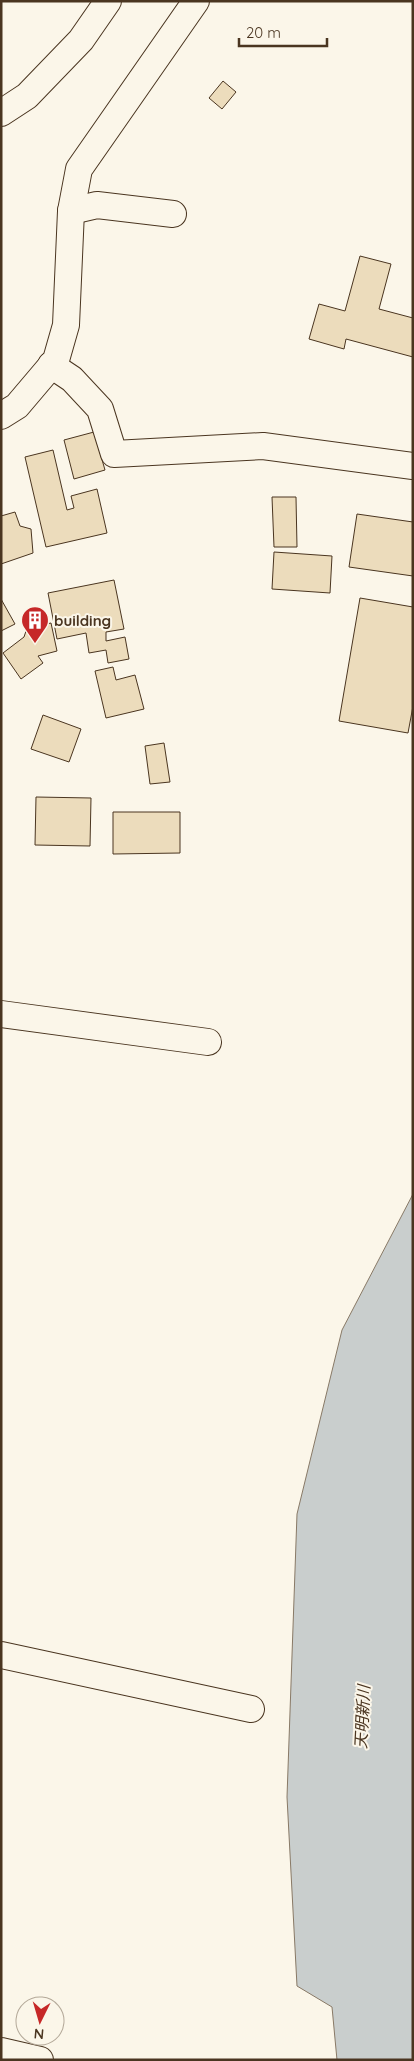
<svg xmlns="http://www.w3.org/2000/svg" width="414" height="2061" viewBox="0 0 414 2061" font-family="Quicksand,'Noto Sans JP',sans-serif">
<style>
.water{fill:#c9cecd;stroke:#887966}
.building{fill:#ecdcbc;stroke:#4a3520}
.lines{fill:none;stroke-linecap:round;stroke-linejoin:round}
.minor-casing{stroke:#4a3520;stroke-width:28}
.minor{stroke:#fbf6e9;stroke-width:26}
.labels{text-anchor:middle;dominant-baseline:central;stroke-width:4;stroke-linejoin:round;paint-order:stroke}
.poi-label{font-size:15px;font-weight:bold;fill:#4a3520;stroke:#fbf6e9;text-anchor:start}
.water-label{font-size:16px;font-style:italic;fill:#4a3520;stroke:#fbf6e9}
</style>
<rect width="100%" height="100%" fill="#fbf6e9"/>
<path class="water" d="M413 1194V2060H337L332 2007 297 1986 287 1797 297 1514 342 1330Z"/>
<g class="building">
<path d="M223 81 236 92 222 109 209 98Z"/>
<path d="M360 256 391 264 379 309 413 318V357L346 339 344 349 309 339 319 304 345 311Z"/>
<path d="M94 432 105 470 74 479 64 440Z"/>
<path d="M53 450 67 510 74 508 71 496 97 489 107 533 46 547 25 457Z"/>
<path d="M272 497H296L297 547H274Z"/>
<path d="M15 512 20 526 31 529 33 553 1 564V516Z"/>
<path d="M357 514 413 522V576L349 567Z"/>
<path d="M274 552 332 556 330 593 272 589Z"/>
<path d="M114 580 124 629 106 632V641L125 637 129 659 108 663 106 650 89 653 86 633 57 639 48 593Z"/>
<path d="M360 598 413 607V706L408 733 339 721Z"/>
<path d="M1 599 15 624 1 631Z"/>
<path d="M51 623 57 651 38 656 43 663 21 679 3 653 24 637 27 628Z"/>
<path d="M113 667 116 680 135 675 144 709 106 718 95 671Z"/>
<path d="M43 715 81 729 69 762 31 749Z"/>
<path d="M164 743 170 782 150 784 145 746Z"/>
<path d="M36 797 91 798 90 846 35 845Z"/>
<path d="M113 812H180V853L113 854Z"/>
</g>
<g class="lines">
<g class="minor-casing">
<g id="minor">
<path d="M1 113 27 96 81 40 108 1"/>
<path d="M71 211 97 205 173 214"/>
<path d="M51 365 72 379 100 409 114 454 263 446 413 466"/>
<path d="M1 416 17 406 56 360 66 325 71 211 79 169 196 1"/>
<path d="M1 1014 208 1042"/>
<path d="M1 1655 251 1709"/>
<path d="M1 2051 40 2060"/>
</g>
</g>
<use href="#minor" class="minor"/>
</g>
<defs>
<g id="building-pin" transform="scale(1.4375)"><path d="M0 17L-7.5 6A9.5 9.5 0 1 1 7.5 6Z" fill="#c62828" stroke="#fbf6e9"/><path d="M-4-6H4V6H1V3H-1V6H-4ZM-2.5-4.3h1.7v1.8h-1.7ZM.8-4.3h1.7v1.8H.8ZM-2.5-1h1.7V.8h-1.7ZM.8-1h1.7V.8H.8Z" fill="#fff"/></g>
</defs>
<g fill-rule="evenodd">
<use href="#building-pin" x="35" y="620"/>
</g>
<g class="labels">
<g class="poi-label">
<text x="54" y="620">building</text>
</g>
<g class="water-label">
<text transform="translate(362 1717) rotate(-87)">天明新川</text>
</g>
</g>
<rect width="414" height="2061" fill="none" stroke="#4a3520" stroke-width="5"/>
<g transform="translate(40 2021) rotate(185)"><circle r="24" fill="#fbf6e9" stroke="#b4a999"/>
<path d="M0-4L9 19L0 12L-9 19Z" fill="#c62828"/>
<text y="-8" font-size="14" font-weight="bold" text-anchor="middle" fill="#4a3520">N</text>
</g>
<path d="M239 38v8h88v-8" fill="none" stroke="#4a3520" stroke-width="2.5"/>
<text x="246" y="38" font-size="15" fill="#4a3520" stroke="#fbf6e9" stroke-width="4" paint-order="stroke">20 m</text>
</svg>
